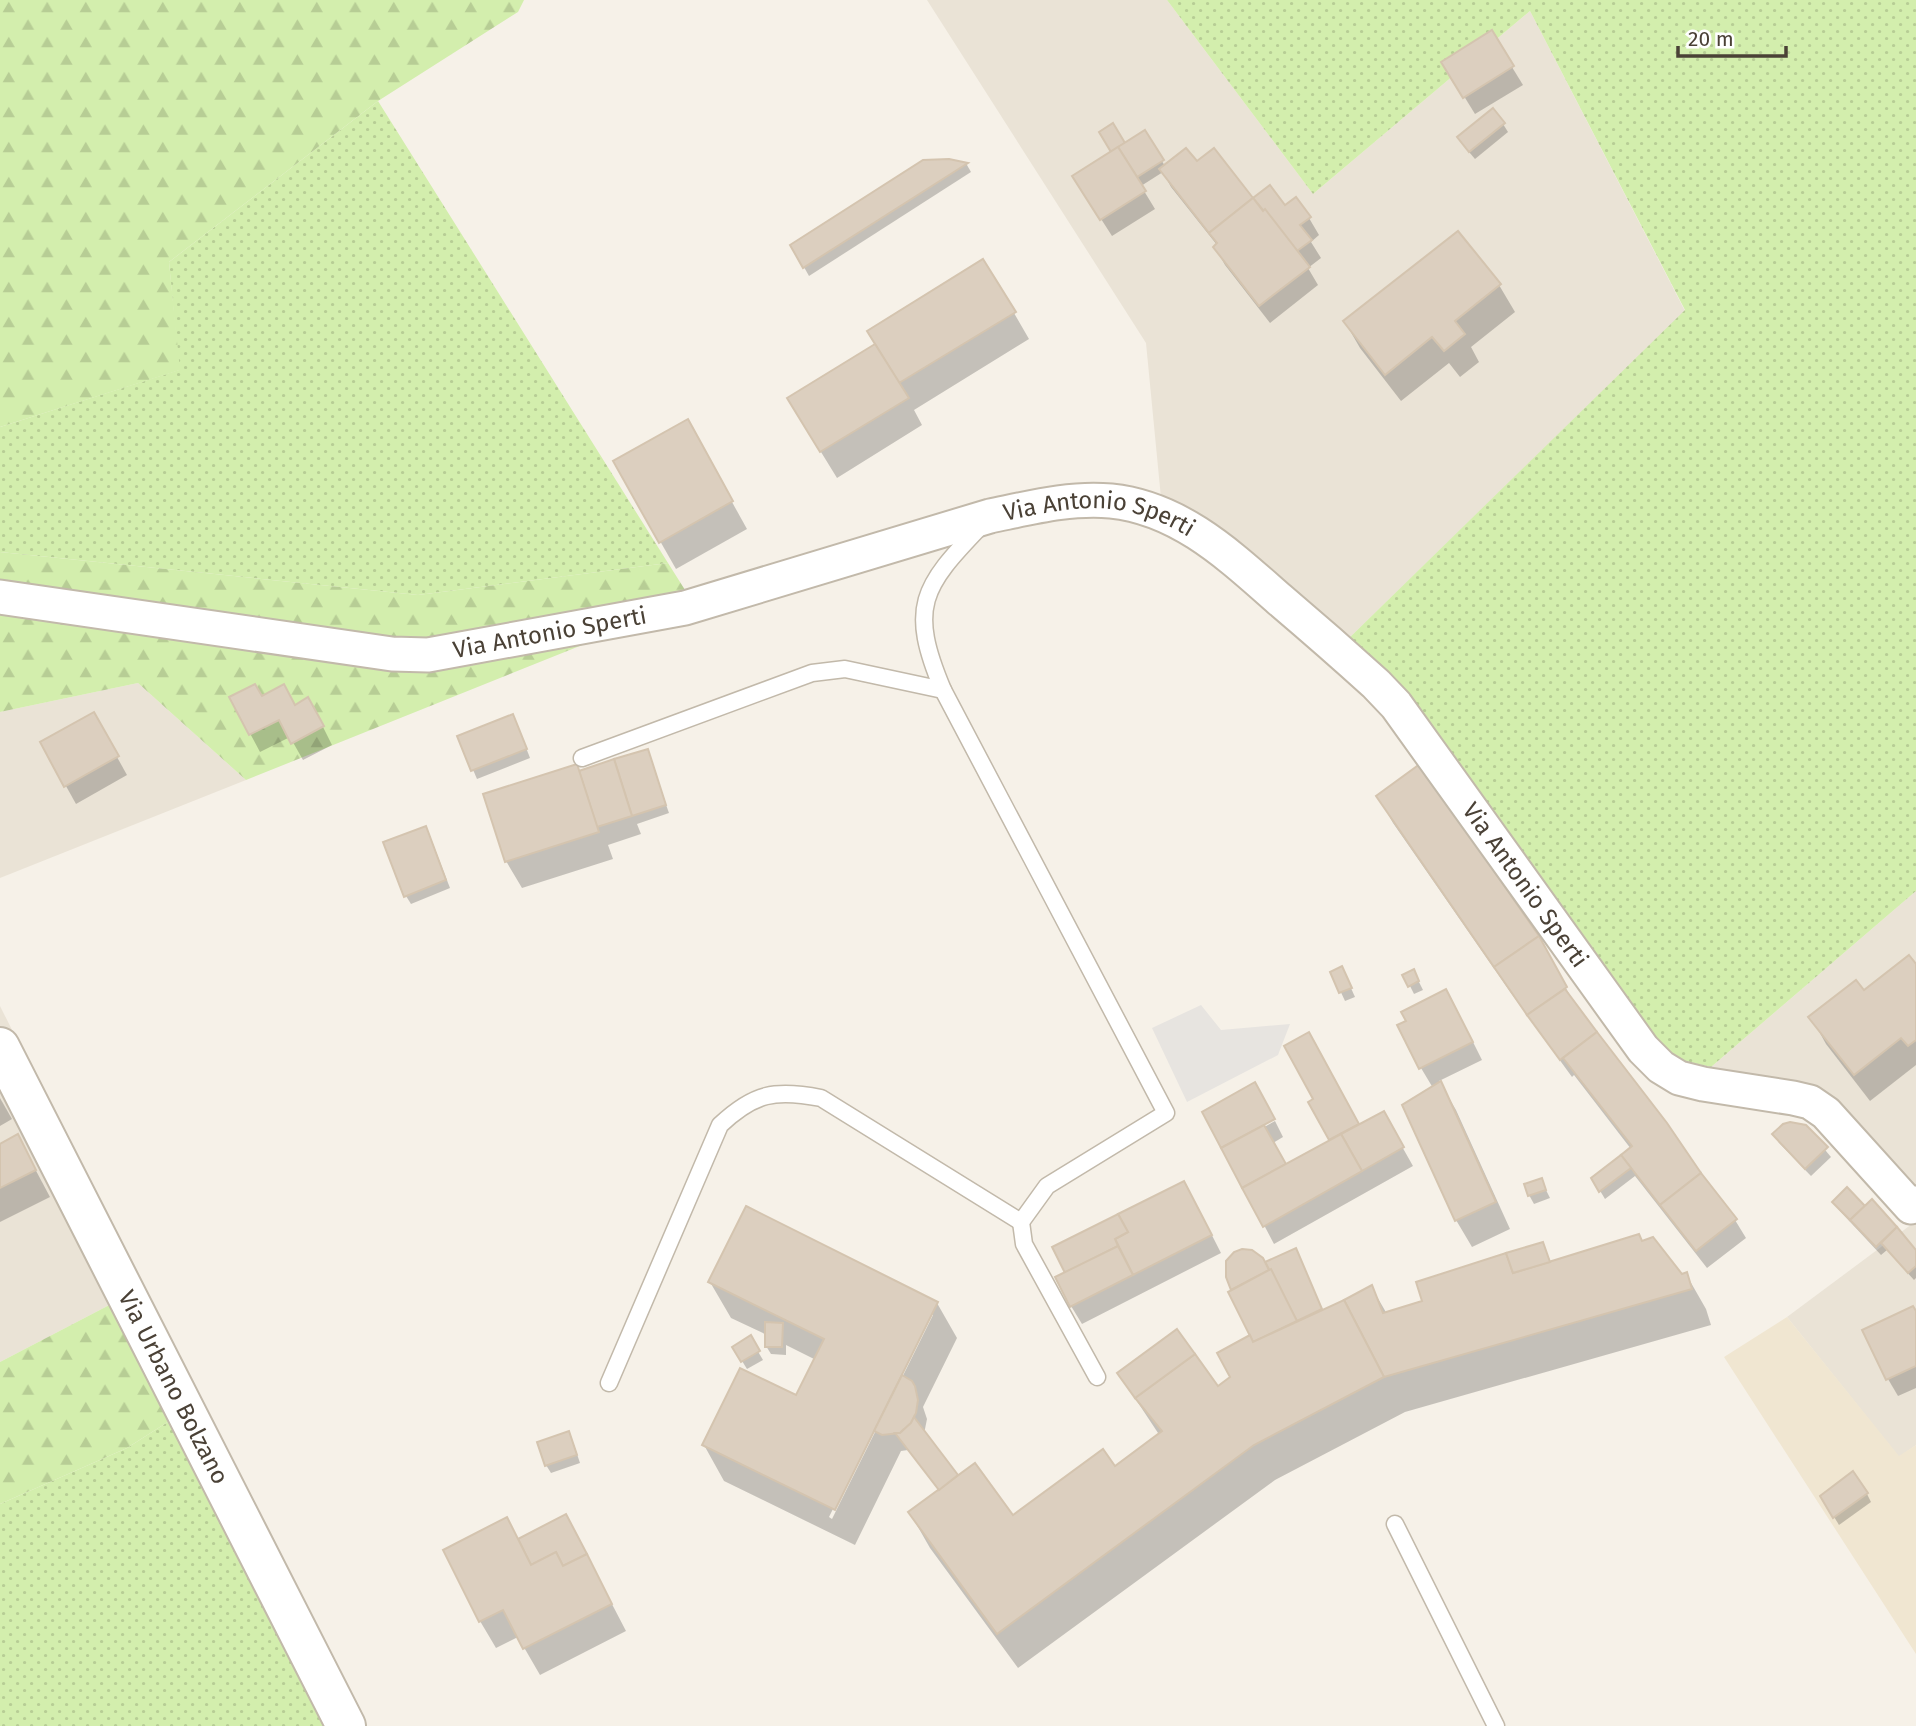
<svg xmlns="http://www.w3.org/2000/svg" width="1916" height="1726" viewBox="0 0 1916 1726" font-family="'Fira Sans',sans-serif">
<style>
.residential{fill:#eae3d6}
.education{fill:#f0e6d1}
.grass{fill:url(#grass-dots)}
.forest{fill:url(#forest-firs)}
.parking{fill:#e7e4e0}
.shadow{fill:#0003;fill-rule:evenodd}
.building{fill:#dccfbf;stroke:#d4c4af;stroke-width:2}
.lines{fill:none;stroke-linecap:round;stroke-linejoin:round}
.service-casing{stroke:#c2b9aa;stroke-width:19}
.minor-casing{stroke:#c2b9aa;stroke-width:37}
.tertiary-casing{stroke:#c2b9aa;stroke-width:42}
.service{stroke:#fff;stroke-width:16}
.minor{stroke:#fff;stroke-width:33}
.tertiary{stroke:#fff;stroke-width:38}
.labels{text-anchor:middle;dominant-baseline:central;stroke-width:6;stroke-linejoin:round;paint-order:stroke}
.street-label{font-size:24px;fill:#4a4136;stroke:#fff}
</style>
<defs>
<pattern id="grass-dots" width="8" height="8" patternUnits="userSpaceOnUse" patternTransform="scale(1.75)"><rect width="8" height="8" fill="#d3eead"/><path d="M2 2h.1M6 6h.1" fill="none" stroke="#b7cd95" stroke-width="1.8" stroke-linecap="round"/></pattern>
<pattern id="forest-firs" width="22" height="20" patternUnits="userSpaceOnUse" patternTransform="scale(1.75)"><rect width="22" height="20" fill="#d3eead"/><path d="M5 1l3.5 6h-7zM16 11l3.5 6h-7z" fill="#b7cd95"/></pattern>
</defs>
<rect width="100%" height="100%" fill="#f6f1e8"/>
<g class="residential">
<path d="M927 0H1167L1313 194 1530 11 1685 311 1343 644 1161 498 1146 343Z"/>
<path d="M138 683 246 780 0 878V712Z"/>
<path d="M1916 891V1203L1827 1094 1711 1067Z"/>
<path d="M0 1006 142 1288 0 1362Z"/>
<path d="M1916 1221V1445L1899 1457 1787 1317Z"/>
</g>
<path class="education" d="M1787 1317 1899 1456 1916 1445V1654L1724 1357Z"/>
<g class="grass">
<path d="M1167 0H1916V891L1711 1067 1667 1057 1343 644 1685 310 1530 11 1313 194Z"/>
<path d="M378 101 668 563 418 595 0 552V427L179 370 169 262Z"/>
<path d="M199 1402 361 1726H0V1504L127 1448Z"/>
</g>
<g class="forest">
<path d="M0 0H524L518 12 378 101 169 262 180 370 0 427Z"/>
<path d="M0 552 418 595 668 563 692 601 246 780 138 683 0 712Z"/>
<path d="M142 1288 199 1402 127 1448 0 1504V1362Z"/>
</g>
<path class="parking" d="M1201 1005 1221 1030 1290 1024 1278 1055 1187 1102 1152 1028Z"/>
<g class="shadow">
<path d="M1491 33 1523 85 1475 114 1454 80Z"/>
<path d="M1503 124 1508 132 1475 159 1464 146Z"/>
<path d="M1144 133 1165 166 1196 164 1253 200 1269 188 1285 208 1309 218 1319 235 1311 242 1321 258 1308 268 1318 285 1270 323 1225 265 1215 247 1217 245 1171 187 1163 172 1141 186 1155 209 1112 236 1085 194 1125 145Z"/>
<path d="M948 161 967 165 971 172 809 276 792 246Z"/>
<path d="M1499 285 1515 312 1471 347 1479 362 1460 377 1449 363 1401 401 1360 348 1345 322Z"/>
<path d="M1014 313 1029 339 914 410 922 425 837 478 805 426Z"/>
<path d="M702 448 747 529 676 569 615 462Z"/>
<path d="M231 698H262L295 707 318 717 332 745 303 760 290 737 260 752Z"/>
<path d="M93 714 127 775 76 804 42 743Z"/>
<path d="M517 724 530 758 477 779 459 737Z"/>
<path d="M647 751 669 813 637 824 641 834 608 845 613 859 522 888 506 861 580 772Z"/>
<path d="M1378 796 1537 937 1576 1006 1735 1220 1746 1238 1707 1268 1635 1176 1605 1199 1593 1179 1631 1149 1574 1075 1572 1077 1511 993 1393 823Z"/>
<path d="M430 836 450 888 411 904 406 896Z"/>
<path d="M1916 967V1065L1870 1101 1826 1044 1811 1017Z"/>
<path d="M1332 973 1346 977 1355 997 1345 1001Z"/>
<path d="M1418 980 1423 990 1414 994 1410 986Z"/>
<path d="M1456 1008 1482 1060 1439 1081 1456 1110 1510 1229 1472 1247 1456 1220 1433 1088 1421 1068Z"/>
<path d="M1318 1052 1359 1126 1383 1113 1413 1166 1274 1244 1224 1149 1275 1121 1283 1137 1273 1143 1286 1166 1332 1141 1311 1103 1316 1100Z"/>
<path d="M0 1098 12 1119 0 1126Z"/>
<path d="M1805 1126 1831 1157 1811 1176 1779 1143 1774 1135Z"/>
<path d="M18 1137 50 1197 0 1222V1145Z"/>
<path d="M1541 1180 1550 1198 1534 1204 1529 1195Z"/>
<path d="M1194 1200 1221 1253 1082 1324 1071 1306 1067 1273 1054 1248Z"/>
<path d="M1834 1202 1865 1208 1872 1202 1916 1253V1278L1914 1280 1887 1250 1881 1255 1839 1210Z"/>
<path d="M1643 1243 1682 1276 1686 1274 1706 1309 1711 1325 1405 1412 1275 1480 1018 1668 930 1548 910 1513 940 1491 908 1450 901 1451 855 1545 724 1481 704 1445 796 1398 816 1360 786 1345V1355L771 1354 766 1346 767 1335 731 1318 710 1282 937 1303 957 1338 923 1407 927 1419 924 1434 958 1478 1012 1518 1115 1468 1160 1436 1119 1374 1218 1388 1233 1377 1252 1335 1228 1277 1295 1250 1323 1311 1372 1288 1387 1314 1424 1302 1542 1244 1550 1260 1514 1271ZM930 1314 933 1315 832 1519 829 1517Z"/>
<path d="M1916 1314V1388L1898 1396 1888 1379Z"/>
<path d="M750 1338 763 1360 747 1369 734 1348Z"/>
<path d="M573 1442 580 1463 551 1473 546 1465Z"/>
<path d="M1867 1494 1871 1502 1839 1525 1822 1497Z"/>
<path d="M518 1540 601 1583 626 1631 540 1675 518 1637 496 1648 480 1621Z"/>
</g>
<g class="building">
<path d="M1492 30 1514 66 1463 98 1441 62Z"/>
<path d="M1493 108 1505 123 1469 152 1457 137Z"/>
<path d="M1113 123 1125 143 1111 152 1099 132Z"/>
<path d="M1145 130 1164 160 1137 177 1118 147Z"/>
<path d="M1118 147 1146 191 1100 220 1072 176Z"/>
<path d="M1186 148 1197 161 1214 148 1253 198 1209 233 1159 169Z"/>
<path d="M949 159 968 163 803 268 790 245 923 160Z"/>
<path d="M1270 185 1285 205 1296 197 1311 217 1300 225 1312 240 1297 251 1253 198Z"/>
<path d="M1253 198 1263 211 1265 209 1310 267 1259 306 1213 247 1217 243 1209 233Z"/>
<path d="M1458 231 1501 284 1455 321 1465 334 1444 351 1432 337 1385 375 1343 321Z"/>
<path d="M983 259 1016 312 899 383 867 331Z"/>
<path d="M875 344 909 398 820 452 787 398Z"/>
<path d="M688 419 733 501 659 543 613 461Z"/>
<path d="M255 684 262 696 284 684 295 705 308 697 324 726 291 744 279 720 249 735 229 697Z"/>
<path d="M94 712 119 756 64 787 40 742Z"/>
<path d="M513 714 527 749 471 771 457 736Z"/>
<path d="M648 749 666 805 632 816 614 759Z"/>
<path d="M614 759 632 816 597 827 579 771Z"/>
<path d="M577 764 599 832 505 862 483 794Z"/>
<path d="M1420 764 1539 936 1494 967 1376 796Z"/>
<path d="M426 826 446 880 404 897 383 842Z"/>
<path d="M1539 936 1567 987 1527 1015 1494 967Z"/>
<path d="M1909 955 1916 964V1040L1908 1046 1901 1038 1854 1075 1808 1017 1856 980 1864 990Z"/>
<path d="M1342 966 1352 988 1339 993 1330 972Z"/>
<path d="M1414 969 1419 981 1408 987 1402 975Z"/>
<path d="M1446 989 1473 1042 1419 1069 1397 1025 1406 1021 1401 1012Z"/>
<path d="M1565 989 1597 1032 1560 1060 1527 1015Z"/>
<path d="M1309 1032 1359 1124 1329 1140 1308 1102 1313 1099 1284 1046Z"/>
<path d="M1597 1032 1667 1123 1701 1173 1660 1205 1621 1155 1632 1146 1563 1058Z"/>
<path d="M1441 1081 1496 1202 1455 1221 1402 1105Z"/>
<path d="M1255 1082 1275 1119 1221 1148 1202 1112Z"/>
<path d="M1384 1111 1404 1147 1362 1171 1341 1134Z"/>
<path d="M1790 1122 1806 1125 1828 1147 1805 1169 1772 1134 1783 1124Z"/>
<path d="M1264 1125 1286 1164 1242 1188 1221 1148Z"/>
<path d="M18 1134 36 1170 0 1188V1144Z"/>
<path d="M1341 1134 1362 1171 1263 1227 1242 1188Z"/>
<path d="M1621 1155 1631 1168 1599 1192 1591 1178Z"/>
<path d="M1701 1173 1737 1219 1696 1251 1660 1205Z"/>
<path d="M1542 1178 1546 1190 1528 1196 1524 1184Z"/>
<path d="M1184 1181 1212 1235 1133 1275 1115 1239 1128 1232 1118 1214Z"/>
<path d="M1847 1187 1865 1206 1850 1220 1832 1202Z"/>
<path d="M1872 1199 1897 1227 1876 1247 1850 1220Z"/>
<path d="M746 1206 938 1302 835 1510 702 1445 740 1368 796 1395 824 1339 708 1282Z"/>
<path d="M1118 1214 1128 1232 1115 1239 1118 1246 1065 1273 1052 1247Z"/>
<path d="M1897 1227 1916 1250V1266L1908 1273 1881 1243Z"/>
<path d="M1639 1234 1642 1241 1653 1237 1682 1274 1687 1272 1692 1289 1384 1377 1344 1300 1372 1285 1383 1313 1422 1301 1416 1282 1506 1253 1513 1273Z"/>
<path d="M1543 1242 1550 1262 1513 1273 1506 1253Z"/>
<path d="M1118 1246 1133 1275 1070 1307 1055 1277Z"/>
<path d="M1296 1248 1322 1309 1297 1321 1265 1262Z"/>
<path d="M1242 1249 1252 1250 1263 1258 1269 1270 1231 1290 1226 1277V1261L1234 1252Z"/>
<path d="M1271 1269 1297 1321 1253 1342 1228 1292Z"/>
<path d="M1344 1300 1384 1377 1254 1445 997 1634 908 1512 975 1463 1013 1515 1103 1449 1115 1466 1162 1431 1135 1398 1195 1354 1218 1386 1230 1377 1217 1353 1250 1335 1253 1342Z"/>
<path d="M1913 1306 1916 1311V1366L1886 1380 1862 1330Z"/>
<path d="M765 1322 783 1323 782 1347H765Z"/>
<path d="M1177 1329 1195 1354 1135 1398 1117 1373Z"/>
<path d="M751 1335 760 1351 741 1362 732 1347Z"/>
<path d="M902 1375 912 1381 915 1386 918 1400 916 1413 911 1423 900 1433 882 1435 874 1431Z"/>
<path d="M914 1417 958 1475 939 1490 895 1433H900L911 1423Z"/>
<path d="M569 1431 577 1455 545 1466 537 1442Z"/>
<path d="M1853 1471 1868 1493 1833 1518 1820 1496Z"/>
<path d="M566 1514 587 1554 563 1566 556 1552 531 1565 518 1539Z"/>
<path d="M507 1517 531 1565 556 1552 563 1566 587 1554 612 1604 523 1649 503 1610 479 1622 443 1550Z"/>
</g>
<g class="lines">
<g class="service-casing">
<g id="service">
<path d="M981 526C922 587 908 607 943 690L1166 1113 1047 1186 1021 1222 1024 1244 1097 1377"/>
<path d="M582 758 812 673 845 669 943 690"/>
<path d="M609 1383 720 1125C754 1093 775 1089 821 1098L1021 1222"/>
<path d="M1395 1524 1496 1726"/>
</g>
</g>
<g class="minor-casing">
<g id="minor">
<path id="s1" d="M0 597 392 654 428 655 685 608 990 516C1029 508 1071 497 1111 501 1180 508 1230 556 1279 599 1312 627 1344 655 1376 684L1396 705 1643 1049 1661 1067 1679 1078 1703 1084 1793 1098 1810 1102 1826 1113 1911 1207 1916 1203"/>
</g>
</g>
<g class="tertiary-casing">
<g id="tertiary">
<path id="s2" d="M0 1047 346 1726"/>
</g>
</g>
<use href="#service" class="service"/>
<use href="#minor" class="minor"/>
<use href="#tertiary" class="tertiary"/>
</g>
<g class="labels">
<g class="street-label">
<text stroke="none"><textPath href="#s1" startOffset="1124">Via Antonio Sperti</textPath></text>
<text stroke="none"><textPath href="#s1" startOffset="556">Via Antonio Sperti</textPath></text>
<text stroke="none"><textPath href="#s1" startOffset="1712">Via Antonio Sperti</textPath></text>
<text stroke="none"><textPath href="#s2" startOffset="382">Via Urbano Bolzano</textPath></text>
</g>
</g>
<path d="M1678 46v10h108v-10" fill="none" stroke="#4a4136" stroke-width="3.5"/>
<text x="1688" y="46" font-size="21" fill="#4a4136" stroke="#ffffff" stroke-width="5" paint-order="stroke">20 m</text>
</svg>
